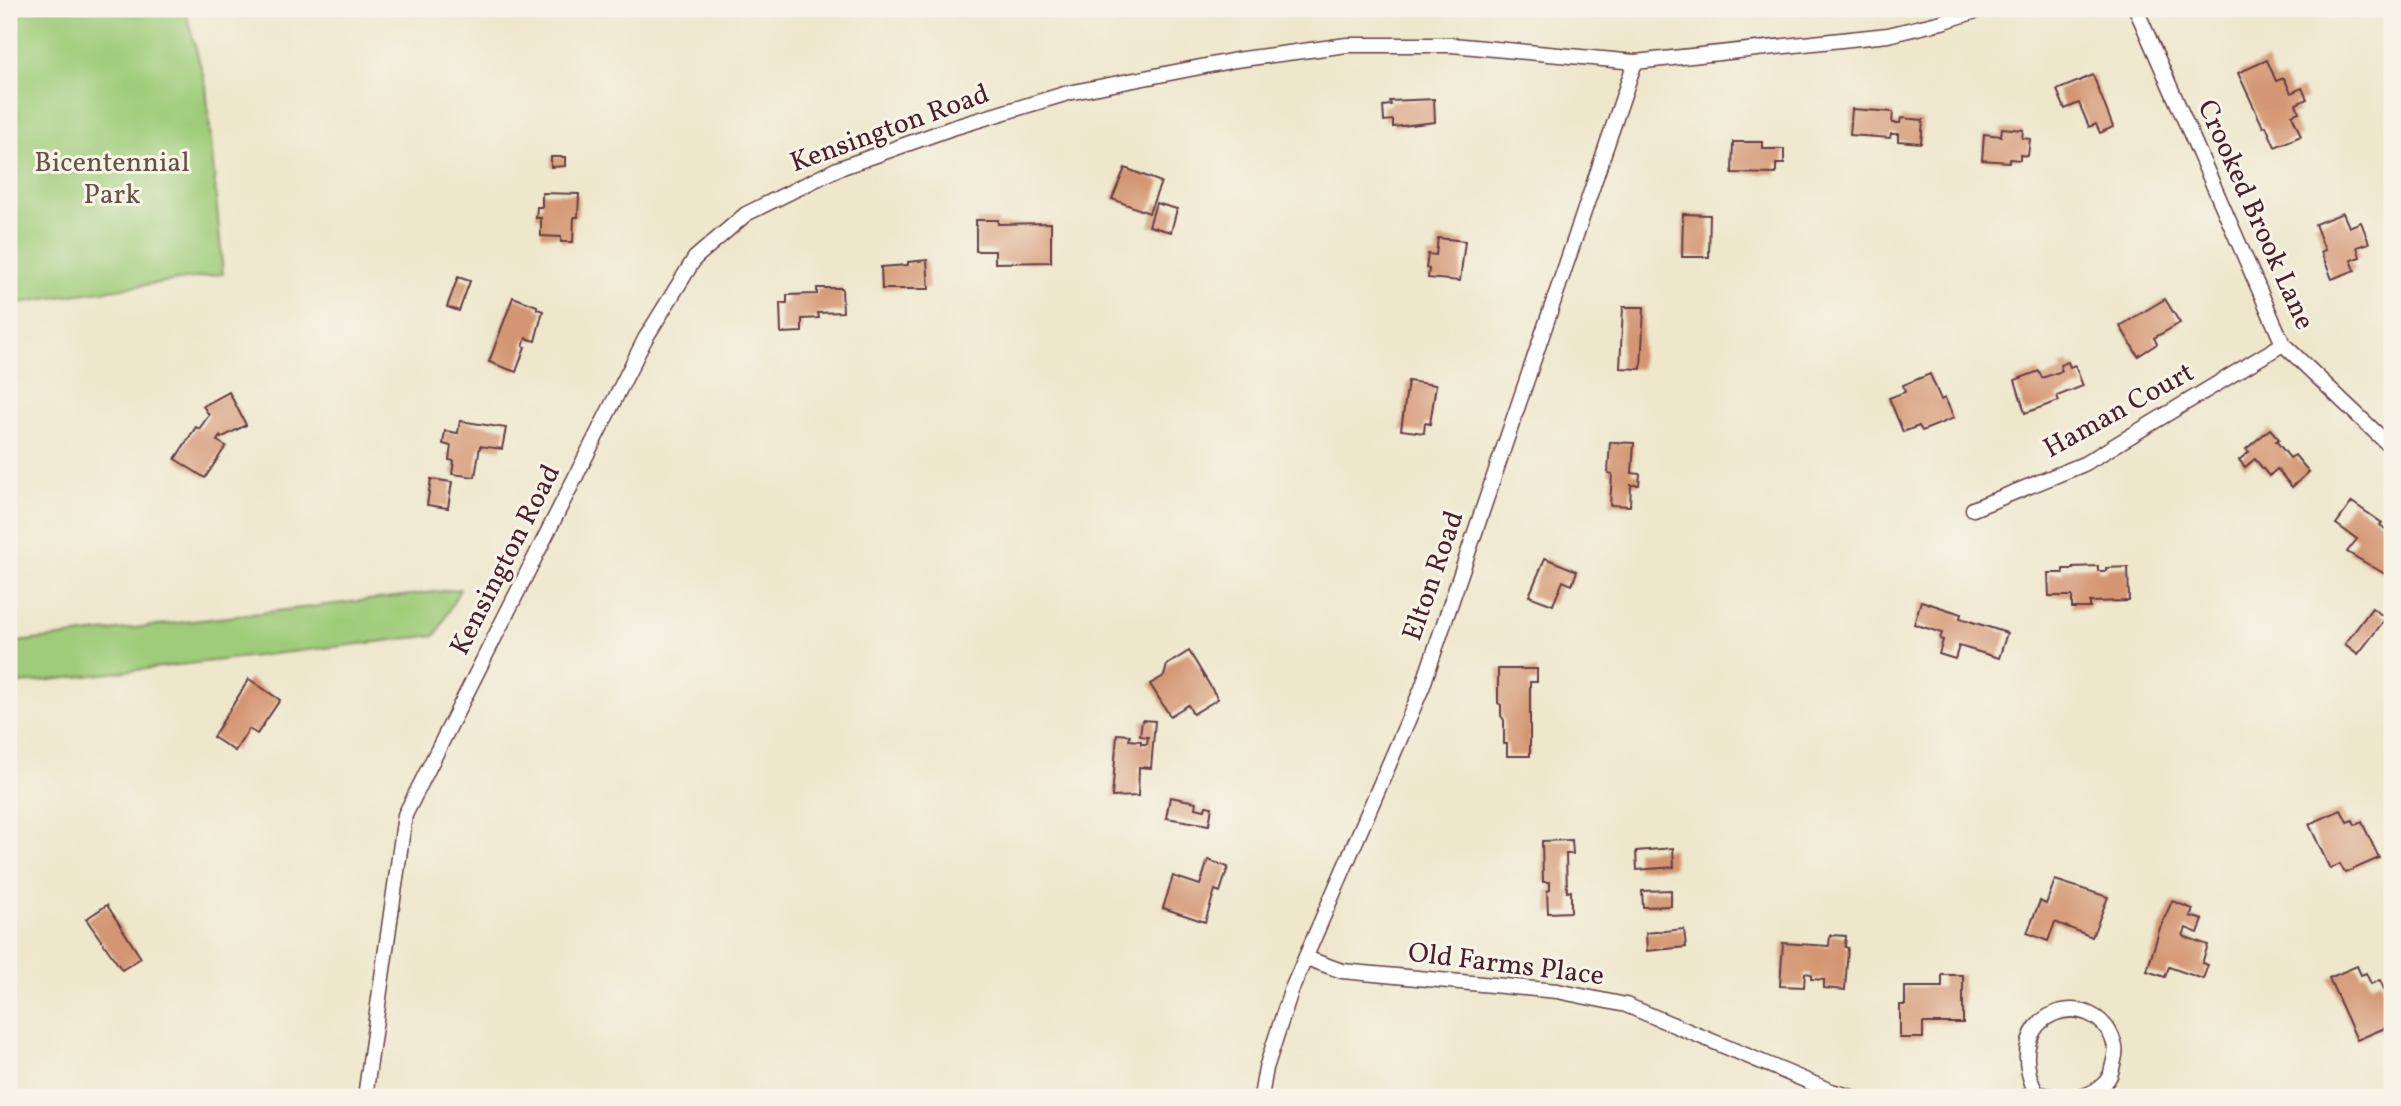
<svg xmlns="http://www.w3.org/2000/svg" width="2401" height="1106" viewBox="0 0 2401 1106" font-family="Vollkorn,serif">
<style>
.green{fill:#9fcc79;stroke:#747652;stroke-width:2}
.building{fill:#d49672}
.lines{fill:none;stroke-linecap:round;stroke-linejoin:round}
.street-casing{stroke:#633d43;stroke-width:17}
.street{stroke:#fff;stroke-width:14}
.labels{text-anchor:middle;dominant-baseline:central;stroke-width:6;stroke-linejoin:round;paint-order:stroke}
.street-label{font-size:28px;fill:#4a1f2b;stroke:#f7f3e8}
.park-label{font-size:28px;fill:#645342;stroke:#f7f3e8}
</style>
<rect width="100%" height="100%" fill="#f7f3e8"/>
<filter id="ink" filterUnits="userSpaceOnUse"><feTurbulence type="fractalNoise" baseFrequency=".0143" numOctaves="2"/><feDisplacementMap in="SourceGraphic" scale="14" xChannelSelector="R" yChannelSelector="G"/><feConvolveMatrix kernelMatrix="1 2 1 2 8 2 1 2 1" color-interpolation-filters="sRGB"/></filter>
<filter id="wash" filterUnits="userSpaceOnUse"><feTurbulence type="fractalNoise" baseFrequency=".00686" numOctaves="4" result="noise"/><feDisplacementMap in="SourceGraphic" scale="28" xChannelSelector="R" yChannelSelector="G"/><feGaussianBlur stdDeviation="1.57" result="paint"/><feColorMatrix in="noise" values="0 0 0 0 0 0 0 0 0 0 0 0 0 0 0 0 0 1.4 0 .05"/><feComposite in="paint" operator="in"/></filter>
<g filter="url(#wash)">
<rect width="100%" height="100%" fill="#eee7cc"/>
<g class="green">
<path d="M9 9H185L206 86 223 274 9 304Z"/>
<path d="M460 589 436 635 9 685V643Z"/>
</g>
<g id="blocks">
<g class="building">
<path d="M2267 60 2276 81 2284 78 2291 93 2302 88 2307 99 2296 104 2299 112 2292 115 2301 136 2275 147 2266 126 2263 127 2238 73Z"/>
<path d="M2093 75 2113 127 2100 133 2096 124 2089 127 2079 103 2065 109 2057 90Z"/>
<path d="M1434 99 1435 122 1393 127V120L1384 121 1383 106 1391 105 1390 101Z"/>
<path d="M1852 109 1893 112 1892 123H1900L1901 118 1923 120 1921 143 1898 141V134H1891L1890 138 1850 135Z"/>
<path d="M2002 128 2023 130 2022 138 2030 139 2028 156 2020 155V160L2010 159 2009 162 1982 160 1984 134 2001 136Z"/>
<path d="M1733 142H1763V149H1784V164H1776V174L1732 173Z"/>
<path d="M551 157H565V166L551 167Z"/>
<path d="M1125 168 1161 182 1149 213 1112 199Z"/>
<path d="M542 193 579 194 578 217H574L573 242H561V237L541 236V218H536L537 207H542Z"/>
<path d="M1156 203 1177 209 1171 232 1149 226Z"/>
<path d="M2343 213 2349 227 2361 222 2369 243 2357 247 2360 257 2351 260 2355 270 2332 279 2321 252 2325 250 2315 224Z"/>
<path d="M1683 214 1710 215 1709 257H1682Z"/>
<path d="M976 220H998V224L1051 223V262L995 263V251H976Z"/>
<path d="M1438 238 1465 241 1460 281 1428 278 1429 269 1426 268 1428 254 1436 255Z"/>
<path d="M927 260 929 289H882L881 267 908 265V262Z"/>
<path d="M458 277 470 281 459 311 447 307Z"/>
<path d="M817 288H842L843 312 818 313 819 318 802 319V332L781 333 780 303H787V295L817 294Z"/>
<path d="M513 297 537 306V309L543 311 535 341 526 338 523 346 525 347 516 372 489 362Z"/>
<path d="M2165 299 2180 323 2154 338 2157 344 2138 356 2120 326Z"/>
<path d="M1623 307H1644L1641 369 1620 368Z"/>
<path d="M2068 362 2070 367 2075 365 2083 386 2057 396 2059 401 2025 413 2015 380 2039 371 2042 378 2062 371 2060 365Z"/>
<path d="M1930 374 1941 400 1945 398 1954 418 1922 431 1919 426 1903 432 1889 398 1905 392 1903 385Z"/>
<path d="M1408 381 1436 385 1430 424 1425 423 1424 433 1401 430Z"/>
<path d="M229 392 246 425 221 438 220 436 217 441 226 446 205 478 175 459 196 427 199 429 209 415 203 406Z"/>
<path d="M460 421 506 428 502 449 480 446 475 477 452 474 454 461 449 460 451 446 443 444 445 431 458 433Z"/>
<path d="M2270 429 2279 439 2276 441 2290 458 2295 455 2309 472 2292 487 2277 469 2269 476 2255 459 2245 467 2239 460 2249 452 2246 449Z"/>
<path d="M1610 442 1634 443 1632 473 1640 474 1639 485H1631L1630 506 1610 505 1612 474 1608 473Z"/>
<path d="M431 479 452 482 448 508 427 505Z"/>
<path d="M2352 502 2382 523 2380 525 2392 534V564L2385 574 2347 552 2357 539 2336 524Z"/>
<path d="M1545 558 1577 571 1572 585 1563 581 1553 605 1529 596Z"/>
<path d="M2098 566V571H2106V568L2128 567 2129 601 2090 602V608H2072V596H2049L2048 573H2063V569H2073V567Z"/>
<path d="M1921 601 1961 614 1960 618 2007 633 1999 658 1959 646 1955 659 1939 654 1943 640 1940 639 1942 633 1914 624Z"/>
<path d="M2372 608 2386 618 2358 654 2345 644Z"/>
<path d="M1189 651 1218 699 1193 714 1188 705 1170 716 1150 684 1164 676 1167 665Z"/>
<path d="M1498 669H1537V682H1530V756H1507V744H1504V720L1501 716V705L1498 703Z"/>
<path d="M249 679 280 700 257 734 249 729 235 751 213 737Z"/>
<path d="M1142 720 1155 721 1151 768 1139 767 1138 796 1112 797 1117 734 1130 735 1129 740 1141 741V744H1147L1148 737 1140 736Z"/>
<path d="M1170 797 1196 802 1195 808 1205 810 1206 806 1212 807 1209 825 1166 818Z"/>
<path d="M2341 810 2347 822 2353 820 2355 825 2362 822 2379 858 2345 873 2340 864 2330 869 2309 824Z"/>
<path d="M1572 840 1573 854H1566L1567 892 1571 891V912L1548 913 1547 891 1550 890V882H1543L1542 841Z"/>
<path d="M1673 848 1674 867 1637 870 1636 851Z"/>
<path d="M1208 860 1228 867 1220 892 1215 890 1205 922 1163 908 1173 876 1200 885Z"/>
<path d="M2055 880 2108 897 2092 937 2055 922 2048 941 2027 933 2040 901 2046 904Z"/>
<path d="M1671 890V906L1643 907 1642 891Z"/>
<path d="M2172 901 2193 909 2190 916 2203 920 2198 933 2186 928 2183 936 2208 945 2202 963 2208 965 2203 979 2169 967 2165 977 2147 971 2160 928Z"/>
<path d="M107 905 141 958 122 970 86 919Z"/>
<path d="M1684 929 1686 947 1647 951 1646 933Z"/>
<path d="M1830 935 1846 936 1845 947 1848 948 1845 990 1824 988V980L1811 979V974L1805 973 1804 987 1780 986 1783 943 1829 946Z"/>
<path d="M2357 966 2361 975 2366 973 2371 984 2380 980 2392 1007V1025L2357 1040 2329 978Z"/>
<path d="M1942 975H1963V1023H1923V1038H1900V1005H1905V987H1942Z"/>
</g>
</g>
</g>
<g filter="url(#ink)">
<use href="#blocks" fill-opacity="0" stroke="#633d43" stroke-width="2"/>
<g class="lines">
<g class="street-casing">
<g id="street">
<path d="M2136 9 2283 344 2392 448"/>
<path d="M1973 509 2084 464 2283 344"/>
<path d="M1306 958 1342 971 1557 991 1626 1005 1831 1091 1852 1097"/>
<path d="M2036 1093C1996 1007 2100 982 2115 1047 2117 1054 2113 1062 2112 1069 2109 1085 2092 1095 2077 1097"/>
<path d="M365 1097 405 815 645 339 695 258 746 214 837 169 952 128 1068 93 1236 60 1347 45H1452L1635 62 1888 35 1942 22 1982 9"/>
<path d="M1261 1097 1266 1068 1291 991 1422 688 1635 62"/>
<path d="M2025 1097 2036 1093 2056 1097"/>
</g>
</g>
<use href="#street" class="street"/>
</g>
</g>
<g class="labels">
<g class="street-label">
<text transform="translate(890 129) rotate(-20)">Kensington Road</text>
<text transform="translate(2255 215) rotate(66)">Crooked Brook Lane</text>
<text transform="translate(2119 411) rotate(-29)">Haman Court</text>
<text transform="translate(506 560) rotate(-63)">Kensington Road</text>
<text transform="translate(1434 576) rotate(-71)">Elton Road</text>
<text transform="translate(1506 965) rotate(7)">Old Farms Place</text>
</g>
<g class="park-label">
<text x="112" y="163">Bicentennial<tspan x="112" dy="32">Park</tspan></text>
</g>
</g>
<rect width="2401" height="1106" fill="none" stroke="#f7f3e8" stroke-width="35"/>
</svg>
